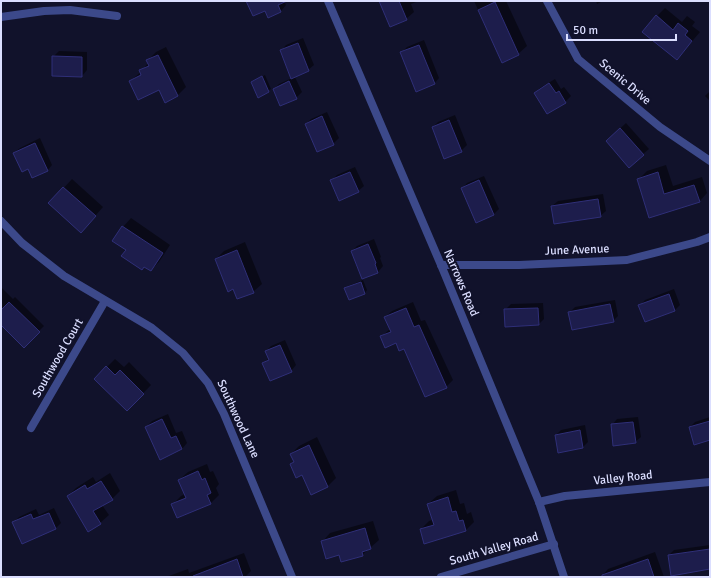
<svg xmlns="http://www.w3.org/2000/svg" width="711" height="578" viewBox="0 0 711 578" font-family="Signika,sans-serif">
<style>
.shadow{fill:#0007}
.building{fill:#1d1d4c;stroke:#2f2f78}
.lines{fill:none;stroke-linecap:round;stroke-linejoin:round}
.minor{stroke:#3c498a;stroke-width:8}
.labels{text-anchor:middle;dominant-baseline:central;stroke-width:4;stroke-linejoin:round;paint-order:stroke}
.street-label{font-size:12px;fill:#dbdeff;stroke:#11122b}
</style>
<rect width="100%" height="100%" fill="#11122b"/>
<g class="shadow">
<path d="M247 1H284L286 5 281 11 268 16 266 10Z"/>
<path d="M380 1H419L411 4 414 12 406 19Z"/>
<path d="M474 1H506L527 46 518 54 502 61Z"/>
<path d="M596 1H603L597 4Z"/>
<path d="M665 8 682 22 687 16 695 22 692 26 700 32 677 59 657 16Z"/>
<path d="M303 38 314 65 308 70 295 77 302 92 296 98 274 89 279 84 292 78 281 51 286 45Z"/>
<path d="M424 40 439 78 434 84 402 52 407 47Z"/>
<path d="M166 47 186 87 178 95 160 89 130 81 141 72 148 63 147 61 156 52Z"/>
<path d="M59 51 87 52V70L82 76 53 57Z"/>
<path d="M265 75 271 89 258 96 252 82Z"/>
<path d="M555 79 561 89 564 87 571 96 565 102 535 93 540 88Z"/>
<path d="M710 91V101L705 96Z"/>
<path d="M327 112 339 138 333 144 306 124 311 119Z"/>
<path d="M455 115 467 145 461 151 433 127 438 122Z"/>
<path d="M626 123 649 149 643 154 612 136Z"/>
<path d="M40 138 52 165 47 171 29 168 14 153 20 148Z"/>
<path d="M666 165 673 186 702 177 707 193 699 202 650 216 639 179 647 171Z"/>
<path d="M355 167 364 186 358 191 331 181 337 175Z"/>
<path d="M484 176 499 209 493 215 462 189 467 183Z"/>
<path d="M72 179 103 207 89 223 50 203Z"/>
<path d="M603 194 606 211 600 216 552 206 558 201Z"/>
<path d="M131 218 170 245 159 262 151 270 127 250 113 241 123 227Z"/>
<path d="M374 239 381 257 380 258 383 266 378 272 363 278 352 251 357 246Z"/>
<path d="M245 242 262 284 253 292 234 288 216 259 224 251Z"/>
<path d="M363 280 367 290 365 293 349 299 345 288 348 286Z"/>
<path d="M1 287 13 299 15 297 44 326 24 346 1 323Z"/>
<path d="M674 289 680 305 675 310 640 306 645 300Z"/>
<path d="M615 300 618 316 613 321 569 313 575 307Z"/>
<path d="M413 302 421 321 425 320 453 380 446 387 404 348 396 342 382 336 390 329 385 317 392 311Z"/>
<path d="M543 303 544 319 539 324 505 310 511 304Z"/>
<path d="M285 340 296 365 291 371 264 363 269 358 266 351 271 346Z"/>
<path d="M115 359 124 367 129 362 151 385 127 410 95 379Z"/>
<path d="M168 414 176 433 182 431 187 443 182 449 146 427 152 421Z"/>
<path d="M638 417 641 437 635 442 612 425 617 419Z"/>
<path d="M710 417V439L690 427 695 422Z"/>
<path d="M585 425 588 442 583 447 559 452 556 435 561 430Z"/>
<path d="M317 437 336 478 328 486 302 474 291 464 294 461 291 454 299 446Z"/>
<path d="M207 464 210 472 213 471 219 484 216 488 219 495 211 503 178 516 173 504 181 496 185 494 179 480 188 472Z"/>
<path d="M110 473 120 491 112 499 102 505 109 515 100 523 68 496 76 488 93 477 96 482Z"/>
<path d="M456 490 460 504 464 503 467 514 471 512 474 522 466 530 425 542 421 529 429 521 433 520 428 504 437 496Z"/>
<path d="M54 508 61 523 56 528 14 522 19 517 36 509 39 515Z"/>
<path d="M373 521 379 540 362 555 339 554 322 542 330 533Z"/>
<path d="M710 545V568L669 555 674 550Z"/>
<path d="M655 552 664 577H601L608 569Z"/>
<path d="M244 553 251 571 245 577H166L188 569 189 573Z"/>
</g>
<g class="building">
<path d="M246 1H287L278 5 281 12 268 18 265 11 253 16Z"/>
<path d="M379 1H399L407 20 390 27Z"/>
<path d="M495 2 519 55 502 63 478 10Z"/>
<path d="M656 15 673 30 678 23 688 31 685 35 692 41 677 60 642 32Z"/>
<path d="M298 43 309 71 291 79 280 50Z"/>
<path d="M419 45 435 84 416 92 400 52Z"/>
<path d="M158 55 178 96 165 103 159 90 138 100 129 81 141 75 139 70 149 66 146 60Z"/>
<path d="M52 56 82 57V77L52 76Z"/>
<path d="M262 76 269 92 258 98 251 82Z"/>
<path d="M289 81 297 99 280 106 273 89Z"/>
<path d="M549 83 556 93 559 91 566 103 547 114 534 93Z"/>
<path d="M322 116 334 145 317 152 305 124Z"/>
<path d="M449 120 462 152 444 159 432 127Z"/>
<path d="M620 128 644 155 629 168 606 141Z"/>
<path d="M35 143 48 171 32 178 28 169 22 172 13 153Z"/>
<path d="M350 172 359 192 339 201 330 180Z"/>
<path d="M658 172 664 194 694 185 700 202 649 218 637 179Z"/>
<path d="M479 180 494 215 476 223 461 188Z"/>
<path d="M63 187 96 216 81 233 48 203Z"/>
<path d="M598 199 601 217 554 224 551 206Z"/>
<path d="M122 226 163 253 151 271 144 267 142 270 121 256 126 250 112 241Z"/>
<path d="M368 244 376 263 375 264 378 273 362 279 351 251Z"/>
<path d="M237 250 254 293 237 299 233 289 228 292 215 259Z"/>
<path d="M361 282 365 294 349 300 344 288Z"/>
<path d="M669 294 675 311 645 322 638 305Z"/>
<path d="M9 302 40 332 24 348 1 325V310Z"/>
<path d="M610 304 614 322 572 330 568 312Z"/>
<path d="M406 308 414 327 419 325 447 388 425 397 404 349 399 351 396 343 385 348 380 336 391 332 384 317Z"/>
<path d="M538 308 539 325 505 327 504 309Z"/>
<path d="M280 345 292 372 270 381 262 363 269 360 265 351Z"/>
<path d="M106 366 115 375 120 370 144 394 127 411 94 379Z"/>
<path d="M162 419 171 438 176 436 182 449 160 460 145 427Z"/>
<path d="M710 421V440L694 445 689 427Z"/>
<path d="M633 422 636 443 613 446 611 424Z"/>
<path d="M580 430 583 448 558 453 555 435Z"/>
<path d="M309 445 328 487 311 495 302 475 296 478 290 464 294 462 290 454Z"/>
<path d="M198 471 202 480 205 478 211 493 207 495 211 504 177 518 171 504 186 498 178 480Z"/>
<path d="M101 481 113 500 93 511 101 524 88 532 67 496 85 485 87 489Z"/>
<path d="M448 497 452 512 456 511 459 521 463 520 466 531 424 544 420 529 434 525 427 504Z"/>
<path d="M49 513 56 529 22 544 12 522 31 514 33 519Z"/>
<path d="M365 528 371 549 362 552 363 556 341 562 339 555 326 559 321 541Z"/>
<path d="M710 549V569L671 576 668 555Z"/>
<path d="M237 559 243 577H193V576Z"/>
<path d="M648 559 654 577H602V575Z"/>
</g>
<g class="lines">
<g class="minor">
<path d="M328 1 441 265 539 502 564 577"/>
<path d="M547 1 578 59 660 127 710 161"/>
<path d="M1 17 44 11 70 10 117 16"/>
<path d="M1 221 22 243 64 276 152 328 183 353 208 383 224 414 292 577"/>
<path d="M441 265H519L627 260 697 242 710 237"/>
<path d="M31 428 105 301"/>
<path d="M539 502 565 496 710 482"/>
<path d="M441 577 554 544"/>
</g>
</g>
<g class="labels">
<g class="street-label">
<text transform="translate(625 82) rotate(40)">Scenic Drive</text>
<text transform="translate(577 250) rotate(-2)">June Avenue</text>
<text transform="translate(461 283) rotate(67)">Narrows Road</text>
<text transform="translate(58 358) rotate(-60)">Southwood Court</text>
<text transform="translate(238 419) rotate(65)">Southwood Lane</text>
<text transform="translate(623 478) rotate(-6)">Valley Road</text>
<text transform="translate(494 549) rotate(-16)">South Valley Road</text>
</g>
</g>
<rect width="711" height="578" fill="none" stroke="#dbdeff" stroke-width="4"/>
<path d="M567 34v6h109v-6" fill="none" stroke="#dbdeff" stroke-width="2"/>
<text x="573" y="34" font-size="12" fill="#dbdeff" stroke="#11122b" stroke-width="3" paint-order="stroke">50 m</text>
</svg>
